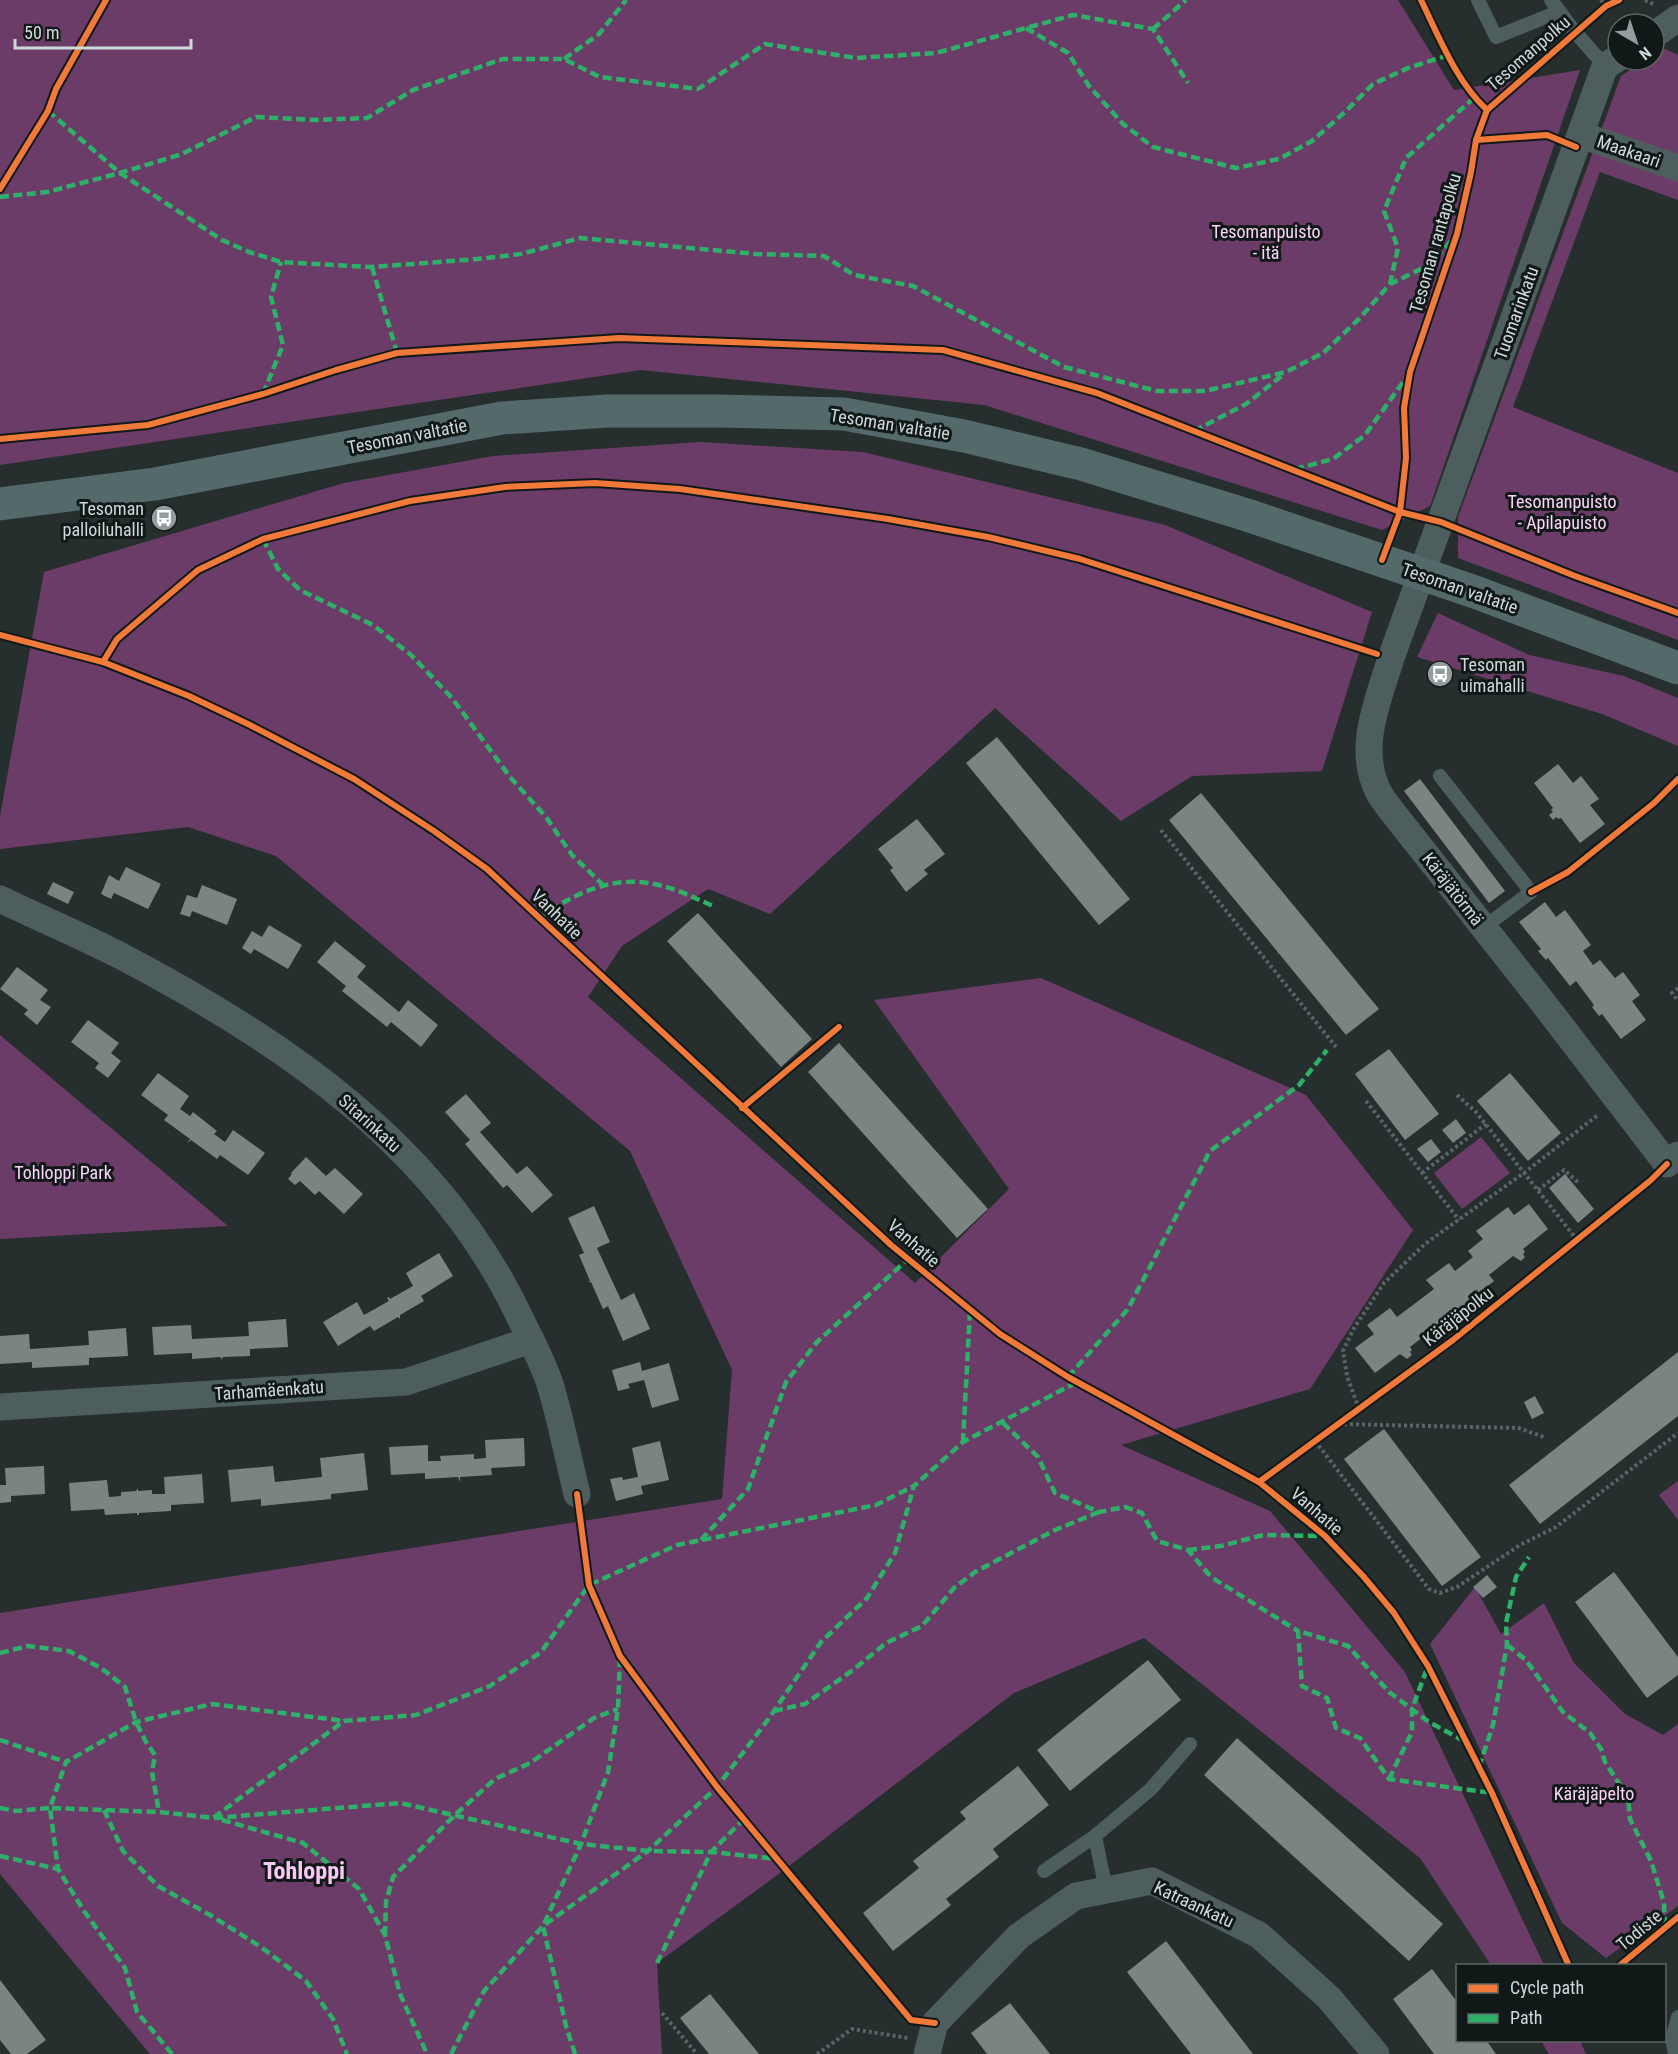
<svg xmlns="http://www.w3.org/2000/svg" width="1678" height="2054" viewBox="0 0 1678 2054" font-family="'Roboto Condensed',sans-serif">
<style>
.green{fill:#6c3c68}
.building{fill:#7c8383}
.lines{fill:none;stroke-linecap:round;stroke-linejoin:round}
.path{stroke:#596465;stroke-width:4;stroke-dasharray:3 3;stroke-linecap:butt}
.service{stroke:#4e5e5f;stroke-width:14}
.minor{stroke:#4e5e5f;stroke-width:27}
.secondary{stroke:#53696a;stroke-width:33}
.quiet{stroke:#2db169;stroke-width:4.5;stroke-dasharray:9 4.5;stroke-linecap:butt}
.cycleway-casing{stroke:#111818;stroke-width:10}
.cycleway{stroke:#f17a3a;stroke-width:6}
.labels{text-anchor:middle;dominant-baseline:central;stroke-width:6;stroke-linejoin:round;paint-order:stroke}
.street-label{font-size:18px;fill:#d0d9d9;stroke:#111818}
.park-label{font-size:18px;fill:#fcd4f6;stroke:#111818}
.poi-label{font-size:18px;fill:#d0d9d9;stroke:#111818;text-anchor:end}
.district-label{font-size:24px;font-weight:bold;fill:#fac8f4;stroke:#111818}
</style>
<rect width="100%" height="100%" fill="#262e2e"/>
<g class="green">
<path d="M0 0H1398L1454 90 1580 70 1430 506 1382 530 984 405 641 370 0 465Z"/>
<path d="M1663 48 1678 55V200L1600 172 1513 407 1678 473V640L1458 558V517L1621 76 1644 60H1654V53Z"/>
<path d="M701 442 863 452 1165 525 1372 612 1322 771 1192 776 1121 821 995 708 770 914 708 889 622 946 588 997 915 1283 1009 1189 874 1000 1041 978 1306 1095 1413 1230 1310 1389 1121 1445 1270 1511 1405 1672 1544 1965H1491L1420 1858 1144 1638 1014 1693 776 1876 657 1963 662 2054H150L0 1874V1613L722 1499 732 1370 630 1151 276 856 188 827 0 849V816L44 572 344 483 493 456Z"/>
<path d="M1438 613 1529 655 1624 676 1678 698V746L1602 714 1417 657Z"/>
<path d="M0 1035 228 1226 0 1239Z"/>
<path d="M1481 1137 1510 1173 1462 1209 1434 1173Z"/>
<path d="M1678 1481V1520L1659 1495Z"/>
<path d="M1475 1587 1501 1634 1544 1603 1574 1663 1625 1714 1663 1735 1678 1724V1906L1606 1958 1562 1923 1430 1644Z"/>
<path d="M1541 2041H1580L1586 2054H1549Z"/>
</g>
<g class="building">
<path d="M997 737 1130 899 1099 925 966 763Z"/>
<path d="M1558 764 1573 783 1581 776 1599 799 1590 805 1605 824 1580 843 1561 818 1558 819 1556 817 1553 820 1549 815 1553 812 1551 810 1553 808 1534 783Z"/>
<path d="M1420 779 1505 891 1489 903 1404 791Z"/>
<path d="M1201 793 1379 1009 1346 1035 1169 820Z"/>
<path d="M917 819 945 854 924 870 928 874 906 892 890 870 893 868 878 849Z"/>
<path d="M126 867 161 884 148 909 114 893 111 899 101 894 109 875 119 881Z"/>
<path d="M53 882 74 892 68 904 47 894Z"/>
<path d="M202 885 237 899 227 925 192 911 190 917 180 914 187 895 197 898Z"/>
<path d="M1545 902 1556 917 1565 910 1591 945 1583 951 1593 965 1600 960 1615 978 1623 972 1640 995 1632 1001 1646 1020 1621 1039 1602 1014 1599 1016 1592 1007 1594 1005 1576 981 1570 986 1548 958 1546 960 1538 951 1541 949 1519 922Z"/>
<path d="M698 913 812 1039 781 1067 667 941Z"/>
<path d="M269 925 302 945 288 969 254 949 251 954 242 948 252 931 262 937Z"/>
<path d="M335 941 366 966 357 977 399 1012 408 1000 438 1025 421 1047 391 1022 387 1027 342 991 346 986 317 962Z"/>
<path d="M17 967 48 990 40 1000 51 1007 37 1025 24 1014 28 1010 0 989Z"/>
<path d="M88 1020 119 1043 111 1053 121 1061 108 1078 95 1068 99 1063 71 1042Z"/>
<path d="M839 1043 988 1209 957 1238 808 1072Z"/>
<path d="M1389 1049 1439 1114 1405 1140 1355 1074Z"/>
<path d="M158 1073 189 1096 180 1109 190 1116 193 1112 217 1131 214 1134 225 1142 233 1130 265 1153 248 1175 220 1155 217 1159 191 1140 187 1143 190 1139 164 1120 168 1115 141 1095Z"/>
<path d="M1510 1073 1561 1133 1528 1161 1477 1101Z"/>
<path d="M466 1094 491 1123 480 1132 517 1174 527 1166 553 1195 532 1213 507 1185 503 1188 465 1144 470 1140 445 1112Z"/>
<path d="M1456 1119 1466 1133 1453 1143 1442 1130Z"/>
<path d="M1431 1139 1441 1152 1428 1162 1417 1149Z"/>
<path d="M306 1157 326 1176 335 1168 363 1194 344 1214 319 1191 315 1195 300 1181 295 1185 288 1179 292 1174 291 1173Z"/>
<path d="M1565 1174 1594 1209 1578 1223 1549 1188Z"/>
<path d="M1529 1204 1548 1229 1523 1249 1525 1252 1523 1254 1525 1257 1521 1261 1513 1256 1489 1275 1494 1281 1469 1301 1471 1309 1466 1313 1464 1310 1461 1312 1459 1309 1410 1347 1412 1350 1410 1352 1412 1355 1407 1359 1400 1354 1375 1373 1355 1348 1374 1334 1367 1325 1390 1308 1397 1317 1434 1289 1426 1280 1449 1263 1455 1271 1473 1257 1468 1251 1483 1239 1476 1231 1508 1207 1514 1215Z"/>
<path d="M594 1206 610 1242 597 1248 608 1272 621 1300 634 1293 650 1329 623 1341 608 1306 603 1309 591 1282H588L590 1281 579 1255 584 1253 568 1218Z"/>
<path d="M439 1253 453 1276 421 1296 424 1301 400 1315V1319L398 1317 374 1331 370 1326 338 1346 323 1322 357 1302 364 1315 389 1301 387 1298 389 1297 390 1299 413 1286 406 1273Z"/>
<path d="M286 1319 288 1347 250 1349V1356L223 1357 221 1360V1357L192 1359V1353L154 1355 152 1327 191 1325 192 1339 249 1336 248 1322Z"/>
<path d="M126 1328 128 1356 89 1358V1365L32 1368V1362L0 1364V1336L29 1334 30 1349 60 1347 89 1345 88 1331Z"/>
<path d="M1678 1352V1416L1540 1524 1509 1485Z"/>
<path d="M640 1362 642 1371 669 1363 679 1400 652 1408 644 1380 628 1384 630 1388 618 1391 612 1370Z"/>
<path d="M1535 1396 1544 1413 1532 1419 1524 1402Z"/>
<path d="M1384 1429 1481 1557 1442 1586 1344 1459Z"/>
<path d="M524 1438 525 1466 491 1468 492 1475 460 1477V1482L458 1477 425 1479V1473L391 1475 389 1447 428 1445V1461H441L440 1456 474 1454V1459L486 1458 485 1440Z"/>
<path d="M660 1441 669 1480 641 1486 643 1494 616 1501 610 1479 622 1477 623 1480 638 1477 632 1448Z"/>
<path d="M364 1453 368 1490 331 1494V1499L261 1506V1499L231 1502 228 1470 273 1466 275 1482 322 1477 320 1458Z"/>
<path d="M44 1466 45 1494 11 1496V1502L0 1503V1485H6L5 1468Z"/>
<path d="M202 1474 204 1503 171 1505V1511L139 1513V1515H137V1513L105 1515 104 1509 71 1511 69 1483 107 1480 109 1497 121 1496V1492L136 1491 138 1488V1491L152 1490V1494H165L164 1477Z"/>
<path d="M1614 1572 1678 1657V1675L1647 1698 1575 1602Z"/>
<path d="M1487 1575 1497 1587 1483 1598 1473 1587Z"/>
<path d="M1148 1660 1181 1700 1070 1791 1037 1750Z"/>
<path d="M1237 1738 1443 1924 1409 1961 1204 1775Z"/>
<path d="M1018 1766 1049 1805 993 1849 999 1857 946 1899 951 1905 893 1951 863 1913 919 1868 913 1861 966 1819 960 1812Z"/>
<path d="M1166 1941 1253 2054H1191L1127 1972Z"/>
<path d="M1432 1969 1458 2003V2040H1486L1496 2054H1434L1393 1999Z"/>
<path d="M0 1980 46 2040 27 2054H11L0 2040Z"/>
<path d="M710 1994 759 2054H709L680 2018Z"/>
<path d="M1010 2003 1050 2054H987L971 2033Z"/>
</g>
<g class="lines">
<g class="path">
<path d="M1601 0 1606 6"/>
<path d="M1645 0 1655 5"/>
<path d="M1161 830 1336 1047"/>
<path d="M1678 988 1672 993 1678 1001"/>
<path d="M1457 1095 1476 1112 1577 1240"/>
<path d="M1366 1101 1459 1220"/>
<path d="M1422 1173 1486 1124"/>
<path d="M1538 1190 1564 1170 1580 1184"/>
<path d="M1359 1409 1347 1376 1343 1351 1354 1328 1384 1283 1425 1244 1524 1173 1599 1114"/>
<path d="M1338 1424 1518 1428 1544 1437"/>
<path d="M1315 1441 1429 1589 1440 1593 1457 1587 1520 1545 1556 1527 1678 1433"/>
<path d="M662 2013 697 2054"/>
<path d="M817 2054 852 2029 908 2038"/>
</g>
<g class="service">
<path d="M1478 0 1496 37 1558 12"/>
<path d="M1551 0 1575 32 1605 66"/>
<path d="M1440 776 1531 892 1483 928"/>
<path d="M1044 1871 1095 1836"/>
<path d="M1106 1890 1095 1836 1151 1789 1190 1744"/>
<path d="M1675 2054 1672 2039 1678 2017"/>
</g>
<g class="minor">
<path d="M1654 35 1678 18"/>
<path d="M1618 58 1605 66 1391 658C1378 701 1356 749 1379 793 1384 802 1392 811 1398 819L1541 1000 1667 1164 1678 1155"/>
<path d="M1581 135 1678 168"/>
<path d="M0 899C39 918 80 935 119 955 284 1041 442 1148 522 1322 532 1342 543 1363 550 1384 561 1420 568 1458 577 1494"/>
<path d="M0 1407 406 1382 531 1340"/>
<path d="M927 2054 935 2023 1019 1936 1076 1896 1152 1881 1259 1935 1329 1998 1376 2054"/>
</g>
<path class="secondary" d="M0 504 155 484 502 418 608 411H718L844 414 964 436 1081 464 1247 515 1475 592 1678 668"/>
<g class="quiet">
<path d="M1026 28 1068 53 1089 86 1123 124 1153 147 1236 168 1279 159 1312 141 1345 112 1373 84 1408 68 1449 55"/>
<path d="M1153 29 1186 0"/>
<path d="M564 59 599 34 626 0"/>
<path d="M48 111 120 173 222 240 249 252 281 262 372 267 477 259 521 254 580 238 756 254 824 256 854 275 913 286 1064 367 1157 391H1205L1286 372 1323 353 1359 319 1390 284 1431 264 1451 241"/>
<path d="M0 197 47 192 120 173 182 154 256 117 316 120 367 118 413 90 503 59H564L600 77 698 89 765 44 856 58 936 53 1073 15 1153 29 1188 83"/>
<path d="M372 267 397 353"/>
<path d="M1390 284 1398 248 1384 211 1406 158 1475 97"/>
<path d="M263 394 283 345 271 297 281 262"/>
<path d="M1194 431 1246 404 1284 374"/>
<path d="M1295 469 1333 459 1365 435 1406 378"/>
<path d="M263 539 278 569 300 590 373 625 411 655 452 698 510 777 546 817 572 855 603 885"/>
<path d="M540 918C572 894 613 875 654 884 675 888 695 898 715 907"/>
<path d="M1068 1377 1128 1309 1210 1151 1299 1085 1327 1050"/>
<path d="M1003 1423 1038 1457 1055 1493 1099 1512 1125 1507 1142 1513 1157 1541 1188 1550 1211 1577 1298 1631"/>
<path d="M963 1442 970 1310"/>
<path d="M701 1540 748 1489 786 1382 817 1342 908 1259"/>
<path d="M1188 1550 1221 1546 1263 1535 1324 1536"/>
<path d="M1507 1645 1526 1660 1563 1712 1590 1733 1601 1749 1605 1762 1628 1797 1630 1819 1651 1861 1664 1903 1665 1928"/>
<path d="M0 1653 28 1646 69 1651 101 1668 125 1687 136 1722 146 1742 155 1755 152 1772 159 1812"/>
<path d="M774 1711 805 1704 853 1670 886 1643 922 1626 954 1588 975 1572 1055 1530 1099 1512"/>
<path d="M0 1740 66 1762"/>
<path d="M1464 1741 1429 1722 1389 1692 1348 1646 1298 1631 1302 1686 1327 1698 1336 1728 1360 1738 1389 1779 1492 1793"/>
<path d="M1479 1767 1493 1725 1507 1645 1506 1623 1516 1577 1529 1557"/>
<path d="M1389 1779 1412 1732V1709L1428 1666"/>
<path d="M0 1808 16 1811 50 1808 66 1762 136 1722 212 1704 344 1721"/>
<path d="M104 1810 123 1851 158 1886 210 1915 261 1947 306 1981 333 2019 347 2054"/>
<path d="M214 1818 400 1803 581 1844 648 1851 711 1852 778 1859"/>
<path d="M222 1820 303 1843 359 1889 385 1935 400 1994 427 2054"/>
<path d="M0 1856 58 1869"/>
<path d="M385 1935 386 1902 393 1877 455 1815 495 1779 530 1763 594 1718 618 1709"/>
<path d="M657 1963 711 1852 745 1818"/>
<path d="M172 2054 137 2012 125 1968 84 1911 58 1869 50 1808 159 1812 213 1818 344 1721 416 1715 490 1686 541 1652 589 1585 677 1545 876 1505 914 1486"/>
<path d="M451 2054 484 1991 543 1926 648 1851 717 1787 767 1721 821 1642 867 1598 895 1553 914 1486 963 1442 1079 1381"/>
<path d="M575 2054 566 2026 543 1926 581 1844 608 1772 618 1709 620 1656"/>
</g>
<g class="cycleway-casing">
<g id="cycleway">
<path d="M1487 110 1606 6 1619 0"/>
<path d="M1476 140 1547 135 1576 147"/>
<path d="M0 189 48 111 56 89 106 0"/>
<path d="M0 439 148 425 263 394 336 370 397 353 619 338 943 350 1097 393 1400 512 1441 522 1575 576 1678 613"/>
<path d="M1382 560 1400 512 1406 458 1404 408 1410 372 1457 234 1471 172 1476 140 1487 110C1456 81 1439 37 1421 0"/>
<path d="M0 635 103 662 189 696 250 725 354 779 434 831 487 869 891 1245 1000 1334 1068 1377 1259 1482 1325 1536 1363 1576 1394 1613 1428 1666 1492 1793 1569 1966"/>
<path d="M103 662 117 639 198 570 263 539 410 501 505 487 595 483 680 489 888 519 988 537 1080 559 1377 654"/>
<path d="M1531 892 1568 872 1654 803 1678 779"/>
<path d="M742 1108 839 1027"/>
<path d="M1259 1482 1453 1340 1651 1180 1667 1164"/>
<path d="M577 1494 589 1585 620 1656 717 1787 911 2020 935 2023"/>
<path d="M1619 1966 1678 1917"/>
</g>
</g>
<use href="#cycleway" class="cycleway"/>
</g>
<defs>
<g id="bus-disc" transform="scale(1.35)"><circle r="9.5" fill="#949d9d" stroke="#111818"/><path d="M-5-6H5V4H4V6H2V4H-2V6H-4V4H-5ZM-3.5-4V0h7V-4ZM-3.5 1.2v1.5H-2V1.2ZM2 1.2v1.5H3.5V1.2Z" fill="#fff"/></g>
</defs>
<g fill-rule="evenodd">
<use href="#bus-disc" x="164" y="518"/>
<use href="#bus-disc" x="1440" y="674"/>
</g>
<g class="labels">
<g class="street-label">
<text transform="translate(1528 53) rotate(-41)">Tesomanpolku</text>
<text transform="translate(1629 151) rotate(19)">Maakaari</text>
<text transform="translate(1435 243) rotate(-74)">Tesoman rantapolku</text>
<text transform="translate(1516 313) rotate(-70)">Tuomarinkatu</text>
<text transform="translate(890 424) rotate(9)">Tesoman valtatie</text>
<text transform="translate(407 436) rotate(-11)">Tesoman valtatie</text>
<text transform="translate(1460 588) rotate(19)">Tesoman valtatie</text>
<text transform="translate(1453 889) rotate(52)">Käräjätörmä</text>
<text transform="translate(557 914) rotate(44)">Vanhatie</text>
<text transform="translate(370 1123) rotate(42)">Sitarinkatu</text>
<text transform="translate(914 1243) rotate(41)">Vanhatie</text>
<text transform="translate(1458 1316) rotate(-38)">Käräjäpolku</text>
<text transform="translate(269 1390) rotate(-4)">Tarhamäenkatu</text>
<text transform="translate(1317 1511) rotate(41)">Vanhatie</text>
<text transform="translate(1194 1904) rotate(25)">Katraankatu</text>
<text transform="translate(1639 1930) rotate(-40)">Todiste</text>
</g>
<g class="park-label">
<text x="1266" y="231">Tesomanpuisto<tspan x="1266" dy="21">- itä</tspan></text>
<text x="1562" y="501">Tesomanpuisto<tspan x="1562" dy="21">- Apilapuisto</tspan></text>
<text x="63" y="1172">Tohloppi Park</text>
<text x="1594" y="1793">Käräjäpelto</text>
</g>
<g class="poi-label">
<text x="144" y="508">Tesoman<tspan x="144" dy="21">palloiluhalli</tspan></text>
<text x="1460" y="664" text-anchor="start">Tesoman<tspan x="1460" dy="21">uimahalli</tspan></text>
</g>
<g class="district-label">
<text x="304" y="1871">Tohloppi</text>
</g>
</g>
<rect x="1456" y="1964" width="210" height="78" fill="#111818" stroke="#5d6565" stroke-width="1.5"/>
<rect x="1468" y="1984" width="30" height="9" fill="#f17a3a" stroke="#5d6565" stroke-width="1.5"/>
<text x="1510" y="1994" font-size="18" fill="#d0d9d9">Cycle path</text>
<rect x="1468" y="2014" width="30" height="9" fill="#2db169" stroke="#5d6565" stroke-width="1.5"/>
<text x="1510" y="2024" font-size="18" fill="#d0d9d9">Path</text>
<g transform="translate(1636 42) rotate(141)"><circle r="28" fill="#111818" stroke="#5d6565" stroke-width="1.5"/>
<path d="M0-4.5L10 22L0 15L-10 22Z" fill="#949d9d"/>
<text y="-9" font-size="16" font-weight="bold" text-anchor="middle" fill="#d0d9d9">N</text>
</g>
<path d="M15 39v9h176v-9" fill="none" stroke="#d0d9d9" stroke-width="3"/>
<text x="24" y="39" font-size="18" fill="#d0d9d9" stroke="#111818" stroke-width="4.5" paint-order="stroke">50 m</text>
</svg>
